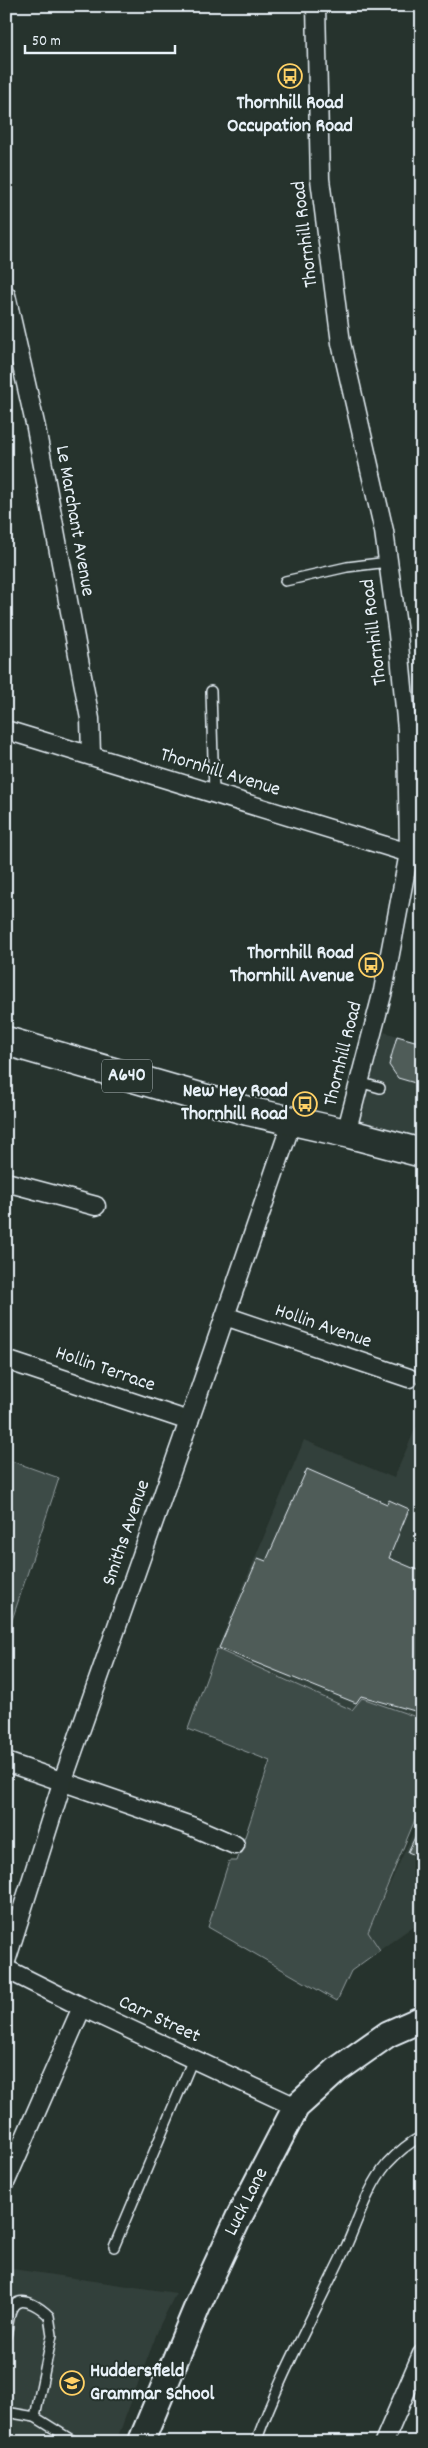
<svg xmlns="http://www.w3.org/2000/svg" width="428" height="2448" viewBox="0 0 428 2448" font-family="Dekko,sans-serif">
<style>
.built{fill:#333f3a}
.green{fill:#3e4b47;stroke:#939ea0}
.building{fill:#505c59;stroke:#e8f1f8}
.lines{fill:none;stroke-linecap:round;stroke-linejoin:round}
.lane-casing{stroke:#e8f1f8;stroke-width:12}
.street-casing{stroke:#e8f1f8;stroke-width:21}
.secondary-casing{stroke:#e8f1f8;stroke-width:29}
.highway-casing{stroke:#e8f1f8;stroke-width:31}
.lane{stroke:#26332d;stroke-width:9}
.street{stroke:#26332d;stroke-width:18}
.secondary{stroke:#26332d;stroke-width:25}
.highway{stroke:#26332d;stroke-width:28}
.labels{text-anchor:middle;dominant-baseline:central;stroke-width:4;stroke-linejoin:round;paint-order:stroke}
.shield{fill:#26332d;stroke:#aeb8bb;stroke-width:1}
.shield-label{font-size:19px;font-weight:bold;fill:#e8f1f8}
.poi-label{font-size:20px;font-weight:bold;fill:#e8f1f8;stroke:#26332d;text-anchor:end}
.street-label{font-size:20px;fill:#e8f1f8;stroke:#26332d}
</style>
<rect width="100%" height="100%" fill="#26332d"/>
<filter id="ink" filterUnits="userSpaceOnUse"><feTurbulence type="fractalNoise" baseFrequency=".02" numOctaves="2"/><feDisplacementMap in="SourceGraphic" scale="10" xChannelSelector="R" yChannelSelector="G"/><feConvolveMatrix kernelMatrix="1 2 1 2 8 2 1 2 1" color-interpolation-filters="sRGB"/></filter>
<g filter="url(#ink)">
<g class="built">
<path d="M384 1032 422 1043V1145L357 1128Z"/>
<path d="M416 1427 422 1429V1719L362 1698 352 1710 217 1649 304 1440 394 1478Z"/>
<path d="M422 1813V1920L380 1950 368 1932Z"/>
<path d="M6 2268 176 2293 160 2325 116 2442H6Z"/>
</g>
<g class="green">
<path d="M6 1459 59 1478 6 1638Z"/>
<path d="M217 1649 352 1710 362 1698 422 1719V1803L368 1932 380 1950 351 1971 337 2001 208 1927 229 1861H237L270 1761 188 1729Z"/>
</g>
<g class="building">
<path d="M397 1036 422 1043V1085L398 1078 389 1065Z"/>
<path d="M307 1469 387 1504 389 1500 409 1509 389 1558 422 1572V1713L361 1696 356 1703 219 1648 258 1558 266 1561Z"/>
<path d="M422 1822V1858L408 1852Z"/>
</g>
<g class="lines">
<g class="lane-casing">
<g id="lane">
<path d="M285 581 347 567 388 562"/>
<path d="M211 691 214 793"/>
<path d="M359 1082 380 1088"/>
<path d="M114 2247 193 2059"/>
<path d="M6 2336C8 2328 8 2312 14 2305 24 2295 42 2309 49 2316L52 2335 35 2417"/>
<path d="M6 2412 35 2417 75 2442"/>
<path d="M256 2442C280 2375 315 2313 345 2249 358 2221 367 2188 387 2164 397 2153 409 2143 422 2136"/>
</g>
</g>
<g class="street-casing">
<g id="street">
<path d="M316 6 320 179 341 343 384 531 398 634 407 730 409 853 383 991 346 1133"/>
<path d="M6 295 36 428 90 719 91 755"/>
<path d="M6 730 422 857"/>
<path d="M6 1182 96 1206"/>
<path d="M225 1316 409 1378"/>
<path d="M6 1360 189 1421"/>
<path d="M6 1762 191 1826 235 1845"/>
<path d="M6 1961 63 1780 189 1421 292 1121"/>
<path d="M6 1969 82 2007 296 2107"/>
<path d="M6 2181 82 2007"/>
<path d="M384 2442 422 2354"/>
</g>
</g>
<g class="secondary-casing">
<path id="secondary" d="M141 2442 198 2305 238 2219 296 2107 337 2070 388 2034 422 2019"/>
</g>
<g class="highway-casing">
<path id="highway" d="M6 1041 248 1111 346 1133 422 1153"/>
</g>
<use href="#lane" class="lane"/>
<use href="#street" class="street"/>
<use href="#secondary" class="secondary"/>
<use href="#highway" class="highway"/>
</g>
</g>
<defs>
<g id="bus-ring" transform="scale(1.25)"><circle r="9.5" fill="#26332d" stroke="#ffd166" stroke-width="1.5"/><path d="M-5-6H5V4H4V6H2V4H-2V6H-4V4H-5ZM-3.5-4V0h7V-4ZM-3.5 1.2v1.5H-2V1.2ZM2 1.2v1.5H3.5V1.2Z" fill="#ffd166"/></g>
<g id="school-ring" transform="scale(1.25)"><circle r="9.5" fill="#26332d" stroke="#ffd166" stroke-width="1.5"/><path d="M0-5L7-2L0 1L-7-2ZM-4 1L0 2.5L4 1V4Q0 6-4 4Z" fill="#ffd166"/></g>
</defs>
<g fill-rule="evenodd">
<use href="#bus-ring" x="290" y="76"/>
<use href="#bus-ring" x="371" y="965"/>
<use href="#bus-ring" x="305" y="1104"/>
<use href="#school-ring" x="72" y="2383"/>
</g>
<g class="labels">
<rect class="shield" x="102" y="1059.5" width="50" height="33" rx="4"/>
<g class="shield-label">
<text x="127" y="1076">A640</text>
</g>
<g class="poi-label">
<text x="290" y="104" text-anchor="middle">Thornhill Road<tspan x="290" dy="23">Occupation Road</tspan></text>
<text x="354" y="954">Thornhill Road<tspan x="354" dy="23">Thornhill Avenue</tspan></text>
<text x="288" y="1092">New Hey Road<tspan x="288" dy="23">Thornhill Road</tspan></text>
<text x="90" y="2372" text-anchor="start">Huddersfield<tspan x="90" dy="23">Grammar School</tspan></text>
</g>
<g class="street-label">
<text transform="translate(306 234) rotate(-97)">Thornhill Road</text>
<text transform="translate(74 521) rotate(80)">Le Marchant Avenue</text>
<text transform="translate(375 632) rotate(-97)">Thornhill Road</text>
<text transform="translate(220 773) rotate(17)">Thornhill Avenue</text>
<text transform="translate(344 1054) rotate(-76)">Thornhill Road</text>
<text transform="translate(323 1327) rotate(19)">Hollin Avenue</text>
<text transform="translate(105 1370) rotate(19)">Hollin Terrace</text>
<text transform="translate(127 1533) rotate(-71)">Smiths Avenue</text>
<text transform="translate(159 2020) rotate(25)">Carr Street</text>
<text transform="translate(247 2202) rotate(-63)">Luck Lane</text>
</g>
</g>
<rect width="428" height="2448" fill="none" stroke="#26332d" stroke-width="25"/>
<rect x="12" y="12" width="403" height="2423" fill="none" stroke="#e8f1f8" stroke-width="2" filter="url(#ink)"/>
<path d="M25 45v8h150v-8" fill="none" stroke="#e8f1f8" stroke-width="2.5"/>
<text x="32" y="45" font-size="15" fill="#e8f1f8" stroke="#26332d" stroke-width="4" paint-order="stroke">50 m</text>
</svg>
